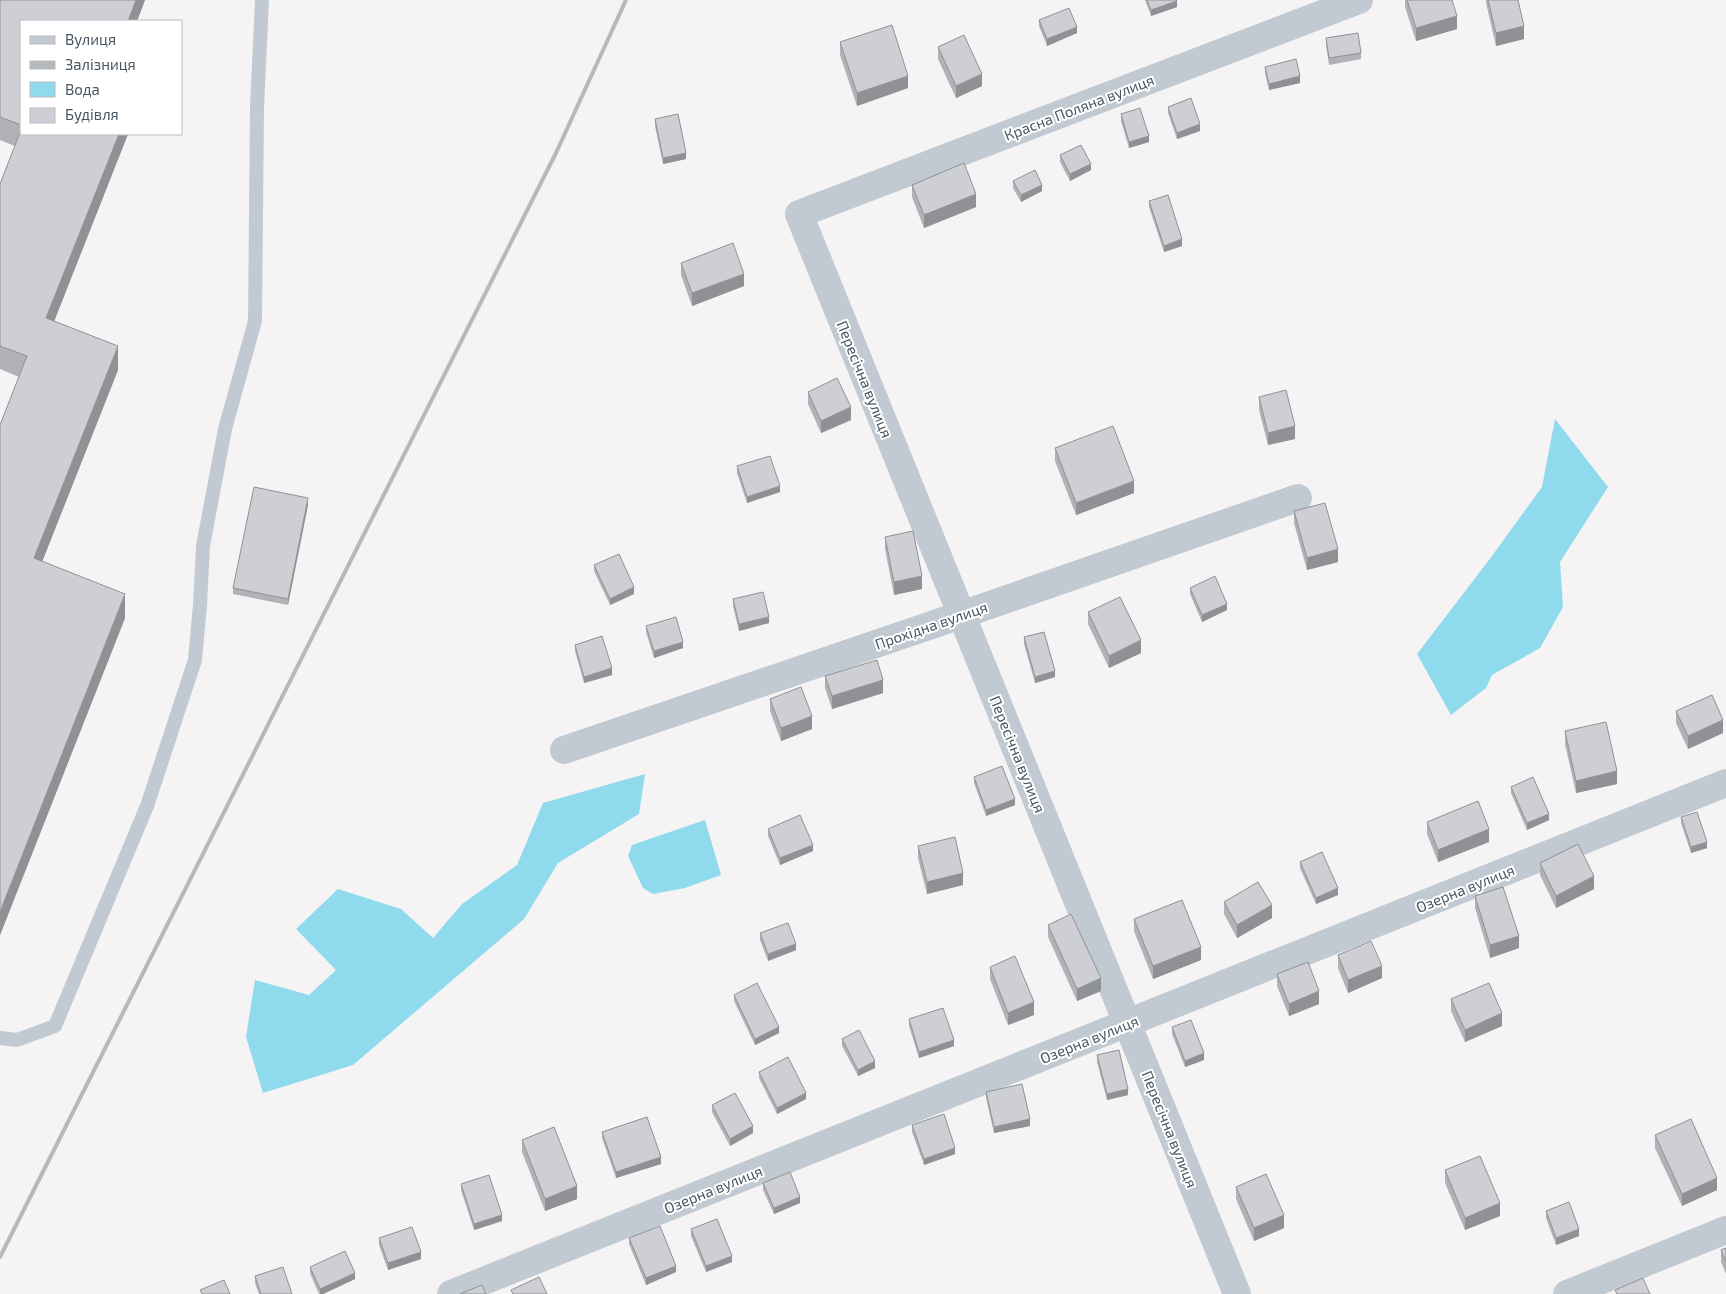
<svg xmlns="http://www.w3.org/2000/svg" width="1726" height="1294" viewBox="0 0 1726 1294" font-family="'Exo 2',sans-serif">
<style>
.water{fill:#90daee}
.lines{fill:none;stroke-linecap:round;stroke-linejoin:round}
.lane{stroke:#c1cad2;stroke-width:14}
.street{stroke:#c1cad2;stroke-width:28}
.rail{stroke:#b5b8bd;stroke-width:4}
.wall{fill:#b0b2b7}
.shaded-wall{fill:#909195}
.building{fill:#cdcfd5;stroke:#909195}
.labels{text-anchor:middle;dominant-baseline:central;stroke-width:4;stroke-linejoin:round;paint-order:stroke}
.street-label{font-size:15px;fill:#4a5661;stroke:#fff}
</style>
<rect width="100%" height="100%" fill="#f5f3f3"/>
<g class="water">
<path d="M1555 419 1608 487 1560 562 1563 607 1540 648 1492 675 1486 688 1451 715 1417 654 1489 560 1542 487Z"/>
<path d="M645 774 639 814 558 863 524 919 353 1065 263 1093 246 1037 255 980 309 995 336 970 296 929 338 889 401 909 433 938 462 904 517 865 543 803Z"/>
<path d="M705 820 721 875 685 888 653 894 643 888 628 856 632 845Z"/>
</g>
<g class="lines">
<path class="lane" d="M0 1038 17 1040 55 1026 147 806 195 660 200 605 203 546 225 429 255 321 257 107 262 0"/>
<g class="street">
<path d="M564 750 961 615 1298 498"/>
<path d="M451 1294 1726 783"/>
<path d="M1237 1294 799 214 1359 0"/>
<path d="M1567 1294 1726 1230"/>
</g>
<path class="rail" d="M0 1257 556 153 626 0"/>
</g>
<g class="wall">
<path d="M0 0H145L137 21H21V134H128L54 321 118 370 42 562 125 618 0 935V425L19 377 0 369V184L15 146 0 140Z"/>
<path d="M1145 0H1176L1177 7 1151 16Z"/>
<path d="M1405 0H1452L1457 29 1416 41 1405 7Z"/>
<path d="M1486 0H1518L1524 39 1496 46 1486 3Z"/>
<path d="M1039 20 1077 33 1047 46 1039 26Z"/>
<path d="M1326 38 1361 53V59L1329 65 1326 45Z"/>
<path d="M840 42 908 88 857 106 840 55Z"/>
<path d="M938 47 982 86 956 98 938 59Z"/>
<path d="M1265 67 1300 83 1269 90 1265 73Z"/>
<path d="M1168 107 1200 131 1177 139 1168 113Z"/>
<path d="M1121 114 1149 142 1129 148 1121 121Z"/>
<path d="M655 119 686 159 663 164 655 126Z"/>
<path d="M1060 155 1091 170 1070 181 1060 162Z"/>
<path d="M1013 181 1042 191 1021 202 1013 188Z"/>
<path d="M912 185 976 207 924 228 912 197Z"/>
<path d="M1149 201 1182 246 1164 252 1149 207Z"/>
<path d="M681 263 744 286 692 306 681 275Z"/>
<path d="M808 392 851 420 821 433 808 404Z"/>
<path d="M1259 397 1295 439 1268 445 1259 410Z"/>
<path d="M1055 448 1134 493 1076 515 1055 461Z"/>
<path d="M737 466 780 492 747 503 737 473Z"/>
<path d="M308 505 288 605 233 594V588Z"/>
<path d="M1294 511 1338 562 1307 570 1294 523Z"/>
<path d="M885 537 922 589 894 595 885 549Z"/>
<path d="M594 565 634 594 610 605 594 571Z"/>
<path d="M1190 588 1227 610 1202 622 1190 594Z"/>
<path d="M733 599 769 623 739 631 733 606Z"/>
<path d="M1088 612 1141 653 1109 668 1088 624Z"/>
<path d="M646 626 683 648 654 658 646 632Z"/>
<path d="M1024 637 1055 677 1035 683 1024 644Z"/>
<path d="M575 645 612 675 584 683 575 651Z"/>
<path d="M825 676 883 693 832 709 825 688Z"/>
<path d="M770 699 812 729 781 741 770 711Z"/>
<path d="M1676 711 1723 733 1688 749 1676 723Z"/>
<path d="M1565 731 1617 784 1576 793 1565 744Z"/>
<path d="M974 777 1015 805 986 816 974 783Z"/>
<path d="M1511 787 1549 820 1527 830 1511 793Z"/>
<path d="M1681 817 1707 848 1691 853 1681 823Z"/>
<path d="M1427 822 1489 842 1438 862 1427 834Z"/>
<path d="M768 829 813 851 780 865 768 836Z"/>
<path d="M918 846 963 885 927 894 918 858Z"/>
<path d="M1300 862 1338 895 1316 904 1300 868Z"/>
<path d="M1540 863 1594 889 1556 908 1540 875Z"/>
<path d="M1475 896 1519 948 1490 958 1475 908Z"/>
<path d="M1224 902 1272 918 1237 938 1224 914Z"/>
<path d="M1134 919 1201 960 1153 979 1134 931Z"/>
<path d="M1048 925 1101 991 1077 1001 1048 937Z"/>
<path d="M760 933 796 950 768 961 760 940Z"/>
<path d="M1338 955 1382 978 1348 993 1338 968Z"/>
<path d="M990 967 1034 1015 1008 1025 990 979Z"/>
<path d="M1277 974 1319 1004 1289 1016 1277 986Z"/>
<path d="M734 995 779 1033 755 1045 734 1001Z"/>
<path d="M1451 999 1502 1026 1465 1042 1451 1011Z"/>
<path d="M909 1019 954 1046 919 1058 909 1026Z"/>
<path d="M1172 1027 1204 1060 1185 1067 1172 1034Z"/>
<path d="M842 1039 875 1068 858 1076 842 1046Z"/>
<path d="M1097 1055 1128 1095 1107 1100 1097 1062Z"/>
<path d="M759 1072 806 1099 777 1114 759 1078Z"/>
<path d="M986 1092 1030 1126 994 1133 986 1098Z"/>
<path d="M712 1105 753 1133 730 1146 712 1112Z"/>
<path d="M912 1125 955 1154 924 1165 912 1132Z"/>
<path d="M602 1132 661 1164 616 1178 602 1138Z"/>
<path d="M1655 1135 1717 1190 1682 1206 1655 1148Z"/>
<path d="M522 1140 577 1199 545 1211 522 1152Z"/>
<path d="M1445 1170 1500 1216 1465 1230 1445 1183Z"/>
<path d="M763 1183 800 1203 774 1214 763 1190Z"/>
<path d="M461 1184 502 1221 474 1230 461 1190Z"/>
<path d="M1236 1187 1284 1228 1254 1241 1236 1199Z"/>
<path d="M1546 1211 1579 1236 1556 1245 1546 1218Z"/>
<path d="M691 1229 732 1262 706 1272 691 1236Z"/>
<path d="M379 1238 421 1259 388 1270 379 1245Z"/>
<path d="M629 1238 676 1272 646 1285 629 1244Z"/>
<path d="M1726 1248V1274L1721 1262V1250Z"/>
<path d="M310 1267 355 1279 323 1294H319L310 1273Z"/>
<path d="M255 1276 292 1294H259L255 1283Z"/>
</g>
<g class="shaded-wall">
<path d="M136 0H145L137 21H128Z"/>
<path d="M1177 1V7L1151 16V10Z"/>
<path d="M1457 16V29L1416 41V28Z"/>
<path d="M1524 26V39L1496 46V33Z"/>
<path d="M1077 27V33L1047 46V39Z"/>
<path d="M982 74V86L956 98V86Z"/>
<path d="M908 76V88L857 106V93Z"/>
<path d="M1300 76V83L1269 90V84Z"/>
<path d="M1200 124V131L1177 139V133Z"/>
<path d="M119 134H128L46 342V318Z"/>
<path d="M1149 136V142L1129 148V142Z"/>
<path d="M686 153V159L663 164V158Z"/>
<path d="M1091 164V170L1070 181V174Z"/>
<path d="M1042 185V191L1021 202V195Z"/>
<path d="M976 194V207L924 228V215Z"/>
<path d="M1182 239V246L1164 252V246Z"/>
<path d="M744 274V286L692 306V293Z"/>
<path d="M118 346V370L34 582V558Z"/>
<path d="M851 407V420L821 433V421Z"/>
<path d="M1295 426V439L1268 445V433Z"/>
<path d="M1134 481V493L1076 515V503Z"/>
<path d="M780 486V492L747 503V497Z"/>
<path d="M308 498V505L288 605V599Z"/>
<path d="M1338 549V562L1307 570V558Z"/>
<path d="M922 576V589L894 595V582Z"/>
<path d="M634 587V594L610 605V599Z"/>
<path d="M125 594V618L0 935V912Z"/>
<path d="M1227 604V610L1202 622V615Z"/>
<path d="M769 617V623L739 631V624Z"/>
<path d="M1141 640V653L1109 668V656Z"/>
<path d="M683 642V648L654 658V651Z"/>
<path d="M612 668V675L584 683V677Z"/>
<path d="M1055 671V677L1035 683V677Z"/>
<path d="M883 680V693L832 709V696Z"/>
<path d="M812 716V729L781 741V728Z"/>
<path d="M1723 720V733L1688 749V736Z"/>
<path d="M1617 771V784L1576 793V781Z"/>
<path d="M1015 799V805L986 816V810Z"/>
<path d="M1549 814V820L1527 830V823Z"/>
<path d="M1489 829V842L1438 862V850Z"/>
<path d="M1707 842V848L1691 853V847Z"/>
<path d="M813 845V851L780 865V858Z"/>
<path d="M963 873V885L927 894V882Z"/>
<path d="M1594 876V889L1556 908V896Z"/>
<path d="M1338 888V895L1316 904V898Z"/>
<path d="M1272 905V918L1237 938V925Z"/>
<path d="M1519 936V948L1490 958V945Z"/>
<path d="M796 944V950L768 961V954Z"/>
<path d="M1201 947V960L1153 979V966Z"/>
<path d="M1382 966V978L1348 993V980Z"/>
<path d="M1101 978V991L1077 1001V989Z"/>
<path d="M1319 991V1004L1289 1016V1004Z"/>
<path d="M1034 1002V1015L1008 1025V1013Z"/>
<path d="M1502 1013V1026L1465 1042V1030Z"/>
<path d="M779 1027V1033L755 1045V1039Z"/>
<path d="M954 1040V1046L919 1058V1052Z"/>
<path d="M1204 1053V1060L1185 1067V1061Z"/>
<path d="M875 1061V1068L858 1076V1070Z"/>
<path d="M1128 1089V1095L1107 1100V1094Z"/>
<path d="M806 1093V1099L777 1114V1108Z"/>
<path d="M1030 1119V1126L994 1133V1127Z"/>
<path d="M753 1126V1133L730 1146V1139Z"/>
<path d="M955 1148V1154L924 1165V1159Z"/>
<path d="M661 1157V1164L616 1178V1172Z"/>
<path d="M1717 1178V1190L1682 1206V1194Z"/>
<path d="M577 1186V1199L545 1211V1199Z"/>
<path d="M800 1197V1203L774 1214V1208Z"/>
<path d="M1500 1203V1216L1465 1230V1218Z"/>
<path d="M502 1215V1221L474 1230V1224Z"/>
<path d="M1284 1215V1228L1254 1241V1228Z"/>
<path d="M1579 1229V1236L1556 1245V1238Z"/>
<path d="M421 1252V1259L388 1270V1263Z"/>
<path d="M732 1256V1262L706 1272V1266Z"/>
<path d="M676 1266V1272L646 1285V1278Z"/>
<path d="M355 1273V1279L323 1294H320V1289Z"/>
</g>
<g class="building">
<path d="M0 0H136L128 21H21V125L0 117Z"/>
<path d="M1147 0H1176L1177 1 1151 10Z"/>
<path d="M1407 0H1452L1457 16 1416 28Z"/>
<path d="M1488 0H1518L1524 26 1496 33Z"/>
<path d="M1069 8 1077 27 1047 39 1039 20Z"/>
<path d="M892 25 908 76 857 93 840 42Z"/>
<path d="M1358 33 1361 53 1329 58 1326 38Z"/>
<path d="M964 35 982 74 956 86 938 47Z"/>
<path d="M1296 59 1300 76 1269 84 1265 67Z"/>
<path d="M1191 98 1200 124 1177 133 1168 107Z"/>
<path d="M1140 108 1149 136 1129 142 1121 114Z"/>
<path d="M678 114 686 153 663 158 655 119Z"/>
<path d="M21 130V134H119L46 318 118 346 34 558 125 594 0 912V425L27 356 0 346V184Z"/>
<path d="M1081 145 1091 164 1070 174 1060 155Z"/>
<path d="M964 163 976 194 924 215 912 185Z"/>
<path d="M1035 170 1042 185 1021 195 1013 181Z"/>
<path d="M1168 195 1182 239 1164 246 1149 201Z"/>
<path d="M733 243 744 274 692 293 681 263Z"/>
<path d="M837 378 851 407 821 421 808 392Z"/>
<path d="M1286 390 1295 426 1268 433 1259 397Z"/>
<path d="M1113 426 1134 481 1076 503 1055 448Z"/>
<path d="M770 456 780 486 747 497 737 466Z"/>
<path d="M254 487 308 498 288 599 233 588Z"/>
<path d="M1325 503 1338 549 1307 558 1294 511Z"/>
<path d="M913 531 922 576 894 582 885 537Z"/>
<path d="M619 554 634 587 610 599 594 565Z"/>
<path d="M1215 576 1227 604 1202 615 1190 588Z"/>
<path d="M763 592 769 617 739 624 733 599Z"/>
<path d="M1120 597 1141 640 1109 656 1088 612Z"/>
<path d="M676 617 683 642 654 651 646 626Z"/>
<path d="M1044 632 1055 671 1035 677 1024 637Z"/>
<path d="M602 636 612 668 584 677 575 645Z"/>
<path d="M877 660 883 680 832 696 825 676Z"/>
<path d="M801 687 812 716 781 728 770 699Z"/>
<path d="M1712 695 1723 720 1688 736 1676 711Z"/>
<path d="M1606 722 1617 771 1576 781 1565 731Z"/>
<path d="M1002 766 1015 799 986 810 974 777Z"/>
<path d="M1533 777 1549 814 1527 823 1511 787Z"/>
<path d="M1478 801 1489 829 1438 850 1427 822Z"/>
<path d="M1697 812 1707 842 1691 847 1681 817Z"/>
<path d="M800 815 813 845 780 858 768 829Z"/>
<path d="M955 837 963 873 927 882 918 846Z"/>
<path d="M1578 844 1594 876 1556 896 1540 863Z"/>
<path d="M1322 852 1338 888 1316 898 1300 862Z"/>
<path d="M1258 882 1272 905 1237 925 1224 902Z"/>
<path d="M1503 887 1519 936 1490 945 1475 896Z"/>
<path d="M1182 900 1201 947 1153 966 1134 919Z"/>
<path d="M1071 914 1101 978 1077 989 1048 925Z"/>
<path d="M788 923 796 944 768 954 760 933Z"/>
<path d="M1371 941 1382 966 1348 980 1338 955Z"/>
<path d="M1015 956 1034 1002 1008 1013 990 967Z"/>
<path d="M1308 962 1319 991 1289 1004 1277 974Z"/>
<path d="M757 983 779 1027 755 1039 734 995Z"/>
<path d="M1489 983 1502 1013 1465 1030 1451 999Z"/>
<path d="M943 1008 954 1040 919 1052 909 1019Z"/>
<path d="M1191 1020 1204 1053 1185 1061 1172 1027Z"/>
<path d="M859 1030 875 1061 858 1070 842 1039Z"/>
<path d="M1119 1050 1128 1089 1107 1094 1097 1055Z"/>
<path d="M788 1057 806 1093 777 1108 759 1072Z"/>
<path d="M1022 1084 1030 1119 994 1127 986 1092Z"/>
<path d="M735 1093 753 1126 730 1139 712 1105Z"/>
<path d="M944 1114 955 1148 924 1159 912 1125Z"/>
<path d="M647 1117 661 1157 616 1172 602 1132Z"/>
<path d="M1691 1119 1717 1178 1682 1194 1655 1135Z"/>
<path d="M554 1127 577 1186 545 1199 522 1140Z"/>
<path d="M1480 1156 1500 1203 1465 1218 1445 1170Z"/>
<path d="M790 1172 800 1197 774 1208 763 1183Z"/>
<path d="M1266 1174 1284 1215 1254 1228 1236 1187Z"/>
<path d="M489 1175 502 1215 474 1224 461 1184Z"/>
<path d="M1569 1202 1579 1229 1556 1238 1546 1211Z"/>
<path d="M717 1219 732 1256 706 1266 691 1229Z"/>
<path d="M660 1226 676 1266 646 1278 629 1238Z"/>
<path d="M412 1227 421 1252 388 1263 379 1238Z"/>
<path d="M1726 1248V1262L1721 1250Z"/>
<path d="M345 1251 355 1273 320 1289 310 1267Z"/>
<path d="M283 1267 292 1294H261L255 1276Z"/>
<path d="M539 1277 547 1294H513L511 1290Z"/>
<path d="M1643 1278 1650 1294H1617L1615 1290Z"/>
<path d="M224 1280 230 1294H202L200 1290Z"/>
<path d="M482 1285 486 1294H460Z"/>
</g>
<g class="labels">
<g class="street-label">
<text transform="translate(1079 107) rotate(-21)">Красна Поляна вулиця</text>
<text transform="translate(865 379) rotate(68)">Пересічна вулиця</text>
<text transform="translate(931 625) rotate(-19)">Прохідна вулиця</text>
<text transform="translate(1018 754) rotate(68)">Пересічна вулиця</text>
<text transform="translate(1465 888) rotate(-22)">Озерна вулиця</text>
<text transform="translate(1089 1039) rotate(-22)">Озерна вулиця</text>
<text transform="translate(1170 1129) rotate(68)">Пересічна вулиця</text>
<text transform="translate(713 1189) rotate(-22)">Озерна вулиця</text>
</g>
</g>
<rect x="20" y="20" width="162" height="115" fill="#ffffff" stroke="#b7bbc0"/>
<rect x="30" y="36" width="25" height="8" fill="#c1cad2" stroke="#b7bbc0"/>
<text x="65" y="45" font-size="15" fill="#4a5661">Вулиця</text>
<rect x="30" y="61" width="25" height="8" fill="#b5b8bd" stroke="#b7bbc0"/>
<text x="65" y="70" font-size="15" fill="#4a5661">Залізниця</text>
<rect x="30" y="82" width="25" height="15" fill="#90daee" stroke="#b7bbc0"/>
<text x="65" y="95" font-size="15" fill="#4a5661">Вода</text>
<rect x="30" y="108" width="25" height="15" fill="#cdcfd5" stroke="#b7bbc0"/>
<text x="65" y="120" font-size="15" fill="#4a5661">Будівля</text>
</svg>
